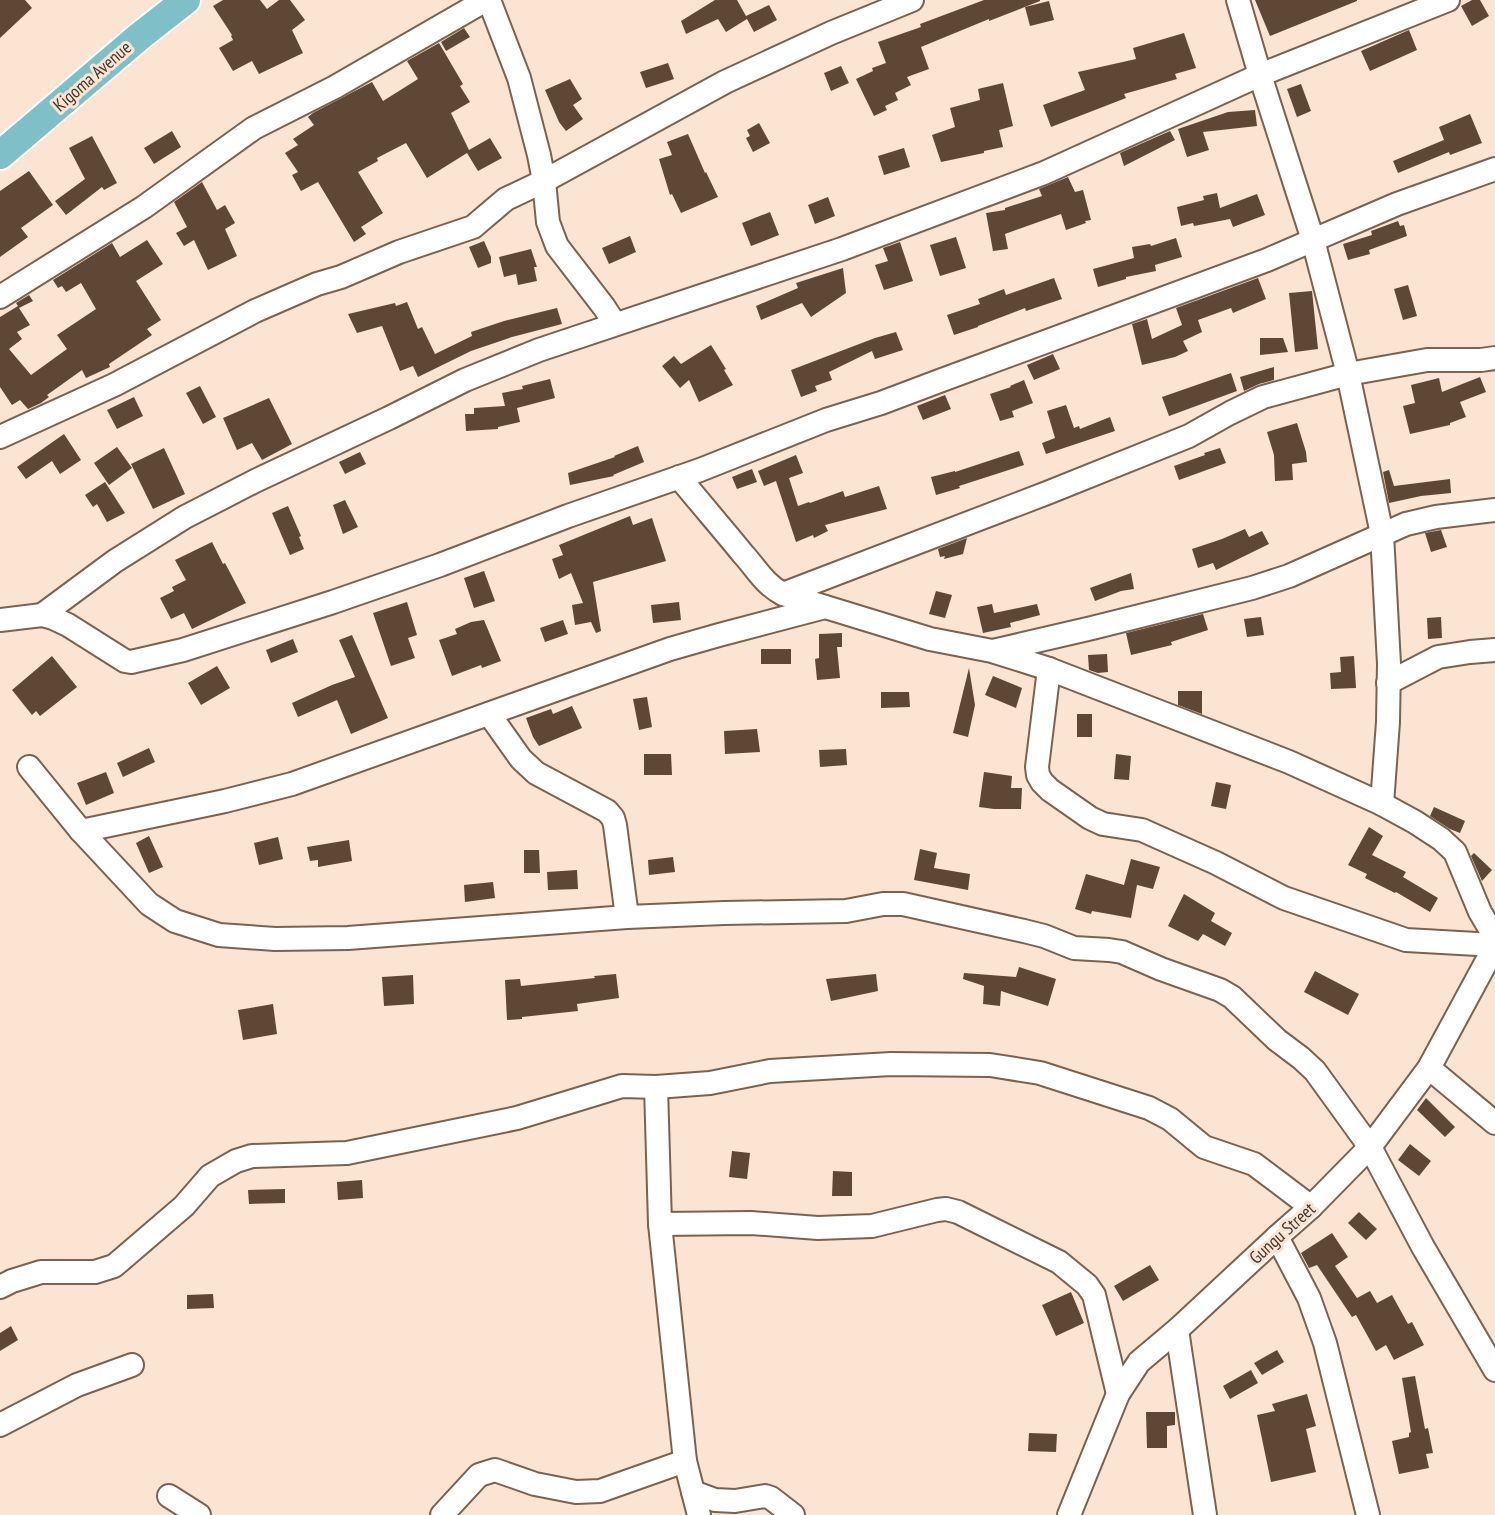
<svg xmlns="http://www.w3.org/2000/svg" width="1495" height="1515" viewBox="0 0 1495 1515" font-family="'PT Sans Narrow',sans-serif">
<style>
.building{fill:#5e4734}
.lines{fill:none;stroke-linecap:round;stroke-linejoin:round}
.minor-casing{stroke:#7b624f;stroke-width:26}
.major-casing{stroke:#fff;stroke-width:32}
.minor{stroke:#fff;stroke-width:22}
.major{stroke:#7fc0c8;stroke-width:28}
.labels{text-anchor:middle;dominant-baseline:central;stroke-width:6;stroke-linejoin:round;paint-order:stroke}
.street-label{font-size:18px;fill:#42362e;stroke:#fbe4d2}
</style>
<rect width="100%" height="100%" fill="#fbe4d2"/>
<g class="building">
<path d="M0 0H25L32 8 0 38Z"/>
<path d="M223 0H260L267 9 279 0H290L305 20 292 30 303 53 259 74 252 61 233 71 219 48 233 40 231 36 232 35 213 6Z"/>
<path d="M715 0H737L746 16 769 5 777 20 754 32 747 19 726 32 718 19 686 34 681 21Z"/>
<path d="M984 0H1040V1L989 21V19L921 47 929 69 907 77 911 85 895 93 898 100 885 106 887 110 874 116 856 79 873 71 872 68 886 63 878 42 921 27 920 24Z"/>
<path d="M1255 0H1357V1L1270 36Z"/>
<path d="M1472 0H1480L1489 16 1472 26 1461 6Z"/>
<path d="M1049 1 1054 20 1030 26 1025 7Z"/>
<path d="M464 28 470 37 446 51 441 42Z"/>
<path d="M1409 30 1417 50 1370 71 1361 51Z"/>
<path d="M1184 33 1196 68 1175 74 1177 79 1124 94 1126 98 1051 127 1043 105 1085 90 1078 72 1136 59 1133 48Z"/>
<path d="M439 43 463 84 460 86 470 102 451 113 469 150 490 138 502 158 478 171 467 153 427 178 406 143 377 158 378 161 358 172 383 213 361 227 366 234 354 242 318 182 301 191 292 175 298 172 285 153 298 145 293 139 314 125 308 117 313 113 372 82 383 101 418 79 407 61Z"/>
<path d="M668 63 674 79 646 88 640 72Z"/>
<path d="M841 66 849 83 831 91 824 73Z"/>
<path d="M570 79 582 99 573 105 583 119 566 131 559 122 545 90Z"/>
<path d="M1003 83 1013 126 999 130 1003 147 984 151V153L941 162 932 135 955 127 950 108 980 100 978 89Z"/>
<path d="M1301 84 1311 111 1297 117 1287 89Z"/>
<path d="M1255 110 1257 126 1203 132 1209 150 1187 157 1178 129 1228 112Z"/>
<path d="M1470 114 1482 143 1450 155 1449 152 1398 173 1393 161 1444 140 1439 127Z"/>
<path d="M759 123 770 143 753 152 746 138 750 136 747 130Z"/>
<path d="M172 131 181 147 154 164 144 148Z"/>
<path d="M1170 131 1175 140 1124 166 1120 153Z"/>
<path d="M688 134 705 173 706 172 718 197 681 213 672 194 670 195 659 159 672 155 667 142Z"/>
<path d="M92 136 117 183 104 190 102 187 66 215 55 201 85 179 69 148Z"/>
<path d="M904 148 910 167 884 175 878 156Z"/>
<path d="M29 171 53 205 21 228 28 237 0 257V191Z"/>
<path d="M1068 177 1075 192 1083 190 1091 220 1085 221 1086 223 1066 230 1061 214 1005 234 1008 249 993 251 986 213 1005 210V208L1042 196 1039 189Z"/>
<path d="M202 182 217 210 225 205 235 223 225 229 237 256 208 270 194 240 184 246 176 233 187 227 174 202Z"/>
<path d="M1217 193 1220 208 1257 194 1265 215 1233 227 1230 219 1194 226 1193 223 1181 226 1177 207 1204 200 1203 196Z"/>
<path d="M828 197 835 216 815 224 808 205Z"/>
<path d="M770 212 779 235 751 246 742 223Z"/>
<path d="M1398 221 1400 226 1404 225 1407 236 1369 250 1370 254 1348 260 1343 244 1372 235 1371 231Z"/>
<path d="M630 236 636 252 609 264 602 248Z"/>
<path d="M956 237 966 268 940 276 930 245Z"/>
<path d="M1176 238 1182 257 1155 265 1156 271 1126 277V279L1098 287 1093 269 1134 258 1132 247 1150 244 1151 246Z"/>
<path d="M147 240 163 264 136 281 161 320 147 329 152 335 109 364 110 367 86 378 82 370 47 395 49 397 41 403 28 409 20 400 12 405 0 387V317L18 306 16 303 29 295 33 301 19 308 30 325 17 332 22 339 9 349 31 375 67 349 57 335 96 309 81 283 66 292 62 286 58 288 53 280 112 243 120 257Z"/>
<path d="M484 241 491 257V263L478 268 469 247Z"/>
<path d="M900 242 913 281 884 290 875 265 888 261 883 248Z"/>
<path d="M531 249 537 267H534L537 281 518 285 516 274 504 277 499 257Z"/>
<path d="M843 268 846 293 811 317 802 303 761 320 756 306 798 288 796 283Z"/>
<path d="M1054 278 1062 299 1026 311 1025 308 978 326V327L954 335 947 315 980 304 978 299 1004 289 1006 295Z"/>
<path d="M1258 278 1266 299 1233 313 1231 308 1198 320 1202 332 1183 341 1188 351 1175 357 1142 365 1132 324 1147 319 1152 339 1182 325 1176 308Z"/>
<path d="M1408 285 1417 316 1403 320 1394 289Z"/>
<path d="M1312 291 1318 349 1295 352 1289 293Z"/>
<path d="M407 302 418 329 422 327 435 354 472 336 471 332 504 321 557 308 562 324 512 337 471 351 418 377 413 366 400 371 382 326 357 333 348 314 395 303 396 306Z"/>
<path d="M896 332 903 350 875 359 872 351 829 372 832 380 815 386 817 391 801 397 791 370 875 338Z"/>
<path d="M1260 338H1283L1288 352 1260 355Z"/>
<path d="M711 345 726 369 724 370 733 385 699 402 689 380 680 388 662 366 674 356 681 364Z"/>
<path d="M1053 354 1060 369 1034 380 1027 365Z"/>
<path d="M1274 367V380L1259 384 1244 391 1240 377Z"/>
<path d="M1231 373 1237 391 1169 416 1162 397Z"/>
<path d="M1480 377 1486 392 1460 402 1466 417 1450 423V425L1410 434 1403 406 1415 403 1411 385 1439 378 1442 392Z"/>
<path d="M550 379 555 398 517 408 520 422 498 427V429L466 431 465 414H474V408L505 406 502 393 523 389 522 386Z"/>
<path d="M1024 380 1033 403 1012 411 1014 417 1000 421 990 394 1011 387 1010 386Z"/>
<path d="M200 386 216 417 203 424 186 393Z"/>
<path d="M945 395 951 409 923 420 917 406Z"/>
<path d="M134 397 143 416 117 429 107 410Z"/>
<path d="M269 398 292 444 262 460 252 443 237 450 223 418Z"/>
<path d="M1066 405 1074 428 1079 426 1080 429 1110 417 1115 431 1046 454 1042 443 1055 438 1047 411Z"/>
<path d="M1297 423 1306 452 1307 462 1292 464 1293 480 1275 481 1274 455 1267 432Z"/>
<path d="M64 434 81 460 60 474 52 461 26 479 17 467Z"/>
<path d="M638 446 644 462 613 475 614 476 570 485 568 473 615 457 614 456Z"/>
<path d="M117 447 132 468 109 485 94 463Z"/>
<path d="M164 448 185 494 153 509 131 464Z"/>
<path d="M1220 448 1226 463 1179 480 1174 466 1205 455 1204 453Z"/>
<path d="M1019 451 1024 465 959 486 960 488 936 495 931 477 955 471V472Z"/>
<path d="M360 452 366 464 345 474 339 462Z"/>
<path d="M796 455 803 473 789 478 798 506 809 502 810 503 843 491 845 497 879 486 887 509 825 525 828 531 814 538 813 535 796 542 776 481 764 486 758 471Z"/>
<path d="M752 469 757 482 737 489 732 477Z"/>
<path d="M1389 470 1394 486 1450 479 1451 493 1421 496 1389 503 1383 472Z"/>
<path d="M105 482 125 513 107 522 97 504 93 507 85 495Z"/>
<path d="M345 500 358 527 343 534 333 505Z"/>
<path d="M288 506 301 536 299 537 304 549 290 555 272 513Z"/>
<path d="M630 516 633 525 652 518 666 561 593 582 601 631 596 633 591 622 575 625 572 605 583 603 571 573 559 579 552 559 563 555 559 545Z"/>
<path d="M1245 529 1249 537 1262 531 1269 544 1216 570 1213 563 1198 568 1192 549 1222 539Z"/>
<path d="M1441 530 1447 547 1431 552 1425 533Z"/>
<path d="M967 538 963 554 944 559 945 556 940 557 938 549Z"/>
<path d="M212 542 223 564 225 563 246 603 192 629 184 613 171 619 160 598 174 591 172 587 186 580 175 560Z"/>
<path d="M484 571 495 601 474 608 464 578Z"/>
<path d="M1131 573 1134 589 1121 591 1095 601 1090 588Z"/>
<path d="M936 591 952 595 945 618 929 614Z"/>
<path d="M407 602 417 635 408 638 415 658 391 666 373 613Z"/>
<path d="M679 602 681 620 653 623 651 605Z"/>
<path d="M992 604 994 613 1037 604 1040 615 1010 623 1011 627 983 633 977 607Z"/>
<path d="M1203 614 1208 630 1171 642 1172 645 1131 655 1126 633Z"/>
<path d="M1261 617 1264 635 1247 637 1244 619Z"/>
<path d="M1441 617 1442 638 1428 639 1427 618Z"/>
<path d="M484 620 501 661 482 668 481 665 452 676 439 640 457 634 455 629 471 622Z"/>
<path d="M563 620 568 634 545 642 540 628Z"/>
<path d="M842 633V647H837L840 678 817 680 815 659 819 658V634Z"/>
<path d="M352 635 388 718 351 734 337 700 298 717 292 703 332 685 355 677 339 640Z"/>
<path d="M293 639 298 652 271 663 266 650Z"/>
<rect x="761" y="649" width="30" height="15"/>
<path d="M1107 654 1108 672 1098 673 1089 670 1088 655Z"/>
<path d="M52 656 77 687 40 716 36 711 32 715 12 690Z"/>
<path d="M1354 656 1356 688 1331 689 1330 673 1341 672 1340 657Z"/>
<path d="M217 666 230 688 201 705 188 683Z"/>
<path d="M969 668 975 705 968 737 953 733Z"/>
<path d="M993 676 1022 688 1016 708 985 695Z"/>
<path d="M1178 691H1202V714L1178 705Z"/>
<path d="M881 692H909L910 707 881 708Z"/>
<path d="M647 697 652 727 639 730 633 699Z"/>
<path d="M572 706 582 728 539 746 533 737 526 718 551 709 553 714Z"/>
<rect x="1077" y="714" width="15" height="23"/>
<path d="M757 729 760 752 725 754 724 731Z"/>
<path d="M149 748 155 762 123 777 117 763Z"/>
<path d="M846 749 847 765 820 767 819 750Z"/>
<path d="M644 754H671L672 775H644Z"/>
<path d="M1116 754 1131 756 1129 780 1114 779Z"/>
<path d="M106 772 114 793 86 805 77 783Z"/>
<path d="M984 772 1012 776 1011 788H1022L1021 809H994L979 807Z"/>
<path d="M1216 782 1231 785 1226 809 1211 806Z"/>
<path d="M1434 807 1465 821 1460 833 1450 829 1430 816Z"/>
<path d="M1369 827 1383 836 1372 855 1406 872 1403 877 1438 898 1430 912 1396 892 1395 893 1365 878 1367 874 1348 865Z"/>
<path d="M149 836 163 867 149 873 136 843Z"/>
<path d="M278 837 283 859 259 865 254 843Z"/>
<path d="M349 840 352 861 318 867V860L310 861 307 847Z"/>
<path d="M920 849 937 853 934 868 970 874 968 890 914 880Z"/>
<path d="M524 850H539L540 873H524Z"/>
<path d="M1474 853 1492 870 1482 881 1471 856Z"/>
<path d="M673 857 675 872 649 875 648 860Z"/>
<path d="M1131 859 1160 867 1153 889 1137 885 1131 918 1092 911 1091 914 1075 909 1086 874 1124 885Z"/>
<path d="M577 870 578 889 548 890 547 872Z"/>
<path d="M493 882 495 898 465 902 464 885Z"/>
<path d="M1184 894 1215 913 1211 921 1232 933 1225 946 1203 934 1198 941 1168 926Z"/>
<path d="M1019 967 1056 979 1048 1006 1001 991 1000 1006 983 1004 984 986 963 979 964 973 1016 977Z"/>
<path d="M1315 971 1359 994 1348 1015 1304 992Z"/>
<path d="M616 974 619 998 577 1004 578 1011 522 1017V1019L507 1020 505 980 520 979 521 986 595 978 594 976Z"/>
<path d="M876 974 878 991 831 1001 826 979Z"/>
<path d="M413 975 414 1004 384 1006 382 977Z"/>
<path d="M273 1004 277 1034 243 1040 238 1010Z"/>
<path d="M1426 1098 1455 1127 1445 1137 1417 1110Z"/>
<path d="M1410 1144 1431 1161 1419 1176 1398 1160Z"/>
<path d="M732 1151 750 1153 747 1179 729 1177Z"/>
<path d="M833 1171 852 1172V1196H832Z"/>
<path d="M362 1180 363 1198 338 1200 337 1182Z"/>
<path d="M285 1189V1203L249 1204 248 1190Z"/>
<path d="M1359 1212 1377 1229 1366 1240 1348 1223Z"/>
<path d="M1332 1233 1348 1257 1335 1266 1357 1298 1370 1291 1377 1303 1392 1295 1408 1324 1412 1322 1424 1345 1394 1360 1386 1345 1376 1351 1356 1315 1352 1317 1317 1265 1309 1268 1301 1253Z"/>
<path d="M1150 1265 1159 1280 1123 1301 1114 1286Z"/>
<path d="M1071 1292 1084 1323 1056 1336 1042 1305Z"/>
<path d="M213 1294 214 1308 187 1309V1295Z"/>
<path d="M11 1326 18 1340 0 1351V1333Z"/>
<path d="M1277 1350 1284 1362 1262 1375 1254 1363Z"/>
<path d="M1251 1370 1258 1383 1230 1399 1223 1386Z"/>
<path d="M1415 1376 1425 1429 1428 1428 1433 1453 1426 1454 1429 1468 1399 1474 1392 1441 1409 1437V1433L1411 1432 1402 1378Z"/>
<path d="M1307 1394 1316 1426 1306 1429 1316 1472 1271 1482 1257 1415 1275 1411 1272 1404Z"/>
<path d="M1146 1412H1175V1425L1167 1426V1448H1147Z"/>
<path d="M1029 1433 1057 1434 1056 1452 1028 1451Z"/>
</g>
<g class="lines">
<g class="minor-casing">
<g id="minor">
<path d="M489 0 519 78 539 155 544 181 548 222 557 246 604 307 615 324"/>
<path d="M1238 0 1260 75 1313 240 1348 374 1382 534 1389 664 1388 722 1382 804"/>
<path d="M0 297 144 207 254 128 335 87 486 0"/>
<path d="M0 437 114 385 255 311 317 284 341 277 399 252 473 227 506 199 544 181 725 82 831 33 912 0"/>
<path d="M679 477C700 503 722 528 743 554 756 568 765 585 783 594L930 639 992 651 1049 669 1289 762 1382 804 1415 822 1441 839 1455 852 1480 912 1490 929 1495 944"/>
<path d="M783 594 1047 493 1189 436 1230 413 1263 397 1348 374 1427 360H1481L1495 358"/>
<path d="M42 615 115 561 185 517 255 481 389 418 465 380 539 350 842 249 1044 173 1260 75 1448 0"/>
<path d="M0 620 42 615 53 618 68 625 125 661 131 662 183 650 333 602 440 565 568 516 700 470 826 420 881 403 942 380 1267 260 1397 204 1495 169"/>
<path d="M993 651 1092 628 1252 588 1289 576 1406 524 1436 517 1495 510"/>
<path d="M1049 669 1037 767 1038 775 1042 782 1050 790 1090 818 1103 824 1142 830 1216 863 1284 898 1406 940 1495 945"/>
<path d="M1388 683 1438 657 1470 652 1495 650"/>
<path d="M489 714 521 759 536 773 607 811 613 818 615 825 627 917"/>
<path d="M29 767 81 831 149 904 175 921 219 935 275 939 348 938 627 917 724 913 846 911 883 904H903L1024 931 1044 936 1074 948 1109 950 1122 952 1161 969 1220 990 1232 997 1277 1040 1301 1058 1315 1071 1370 1147 1423 1247 1495 1370"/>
<path d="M81 831 225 801 292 784 670 649 719 635 825 607"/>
<path d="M1429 1068 1495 1123"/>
<path d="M656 1087 660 1224 685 1461 699 1515"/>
<path d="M660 1224 751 1223 818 1228 872 1226 937 1210 946 1209 958 1212 1059 1262 1087 1285 1094 1295 1118 1394"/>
<path d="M1277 1237 1309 1298 1325 1343 1368 1515"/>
<path d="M0 1287 12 1281 41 1272H95L114 1266 184 1206 210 1176 236 1161 252 1156 347 1153 517 1118 622 1086 656 1087 710 1083 770 1071 891 1064 990 1065 1040 1073 1149 1108 1170 1119 1204 1147 1254 1164 1311 1207"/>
<path d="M1177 1330 1205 1515"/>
<path d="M0 1425 77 1385 132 1365"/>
<path d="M693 1492 715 1500 735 1501 765 1496 771 1498 793 1515"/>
<path d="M169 1496 199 1515"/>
<path d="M442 1515 479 1475 495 1470 535 1484 576 1492 600 1491 685 1461"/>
<path d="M1069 1515 1118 1394 1139 1362 1177 1330 1277 1237 1311 1207 1370 1147 1429 1068 1495 946"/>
</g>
</g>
<g class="major-casing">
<path id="major" d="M0 155 140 36 186 0"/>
</g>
<use href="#minor" class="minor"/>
<use href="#major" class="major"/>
</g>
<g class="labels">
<g class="street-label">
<text transform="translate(92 76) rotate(-41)">Kigoma Avenue</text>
<text transform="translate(1282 1233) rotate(-42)">Gungu Street</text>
</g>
</g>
</svg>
